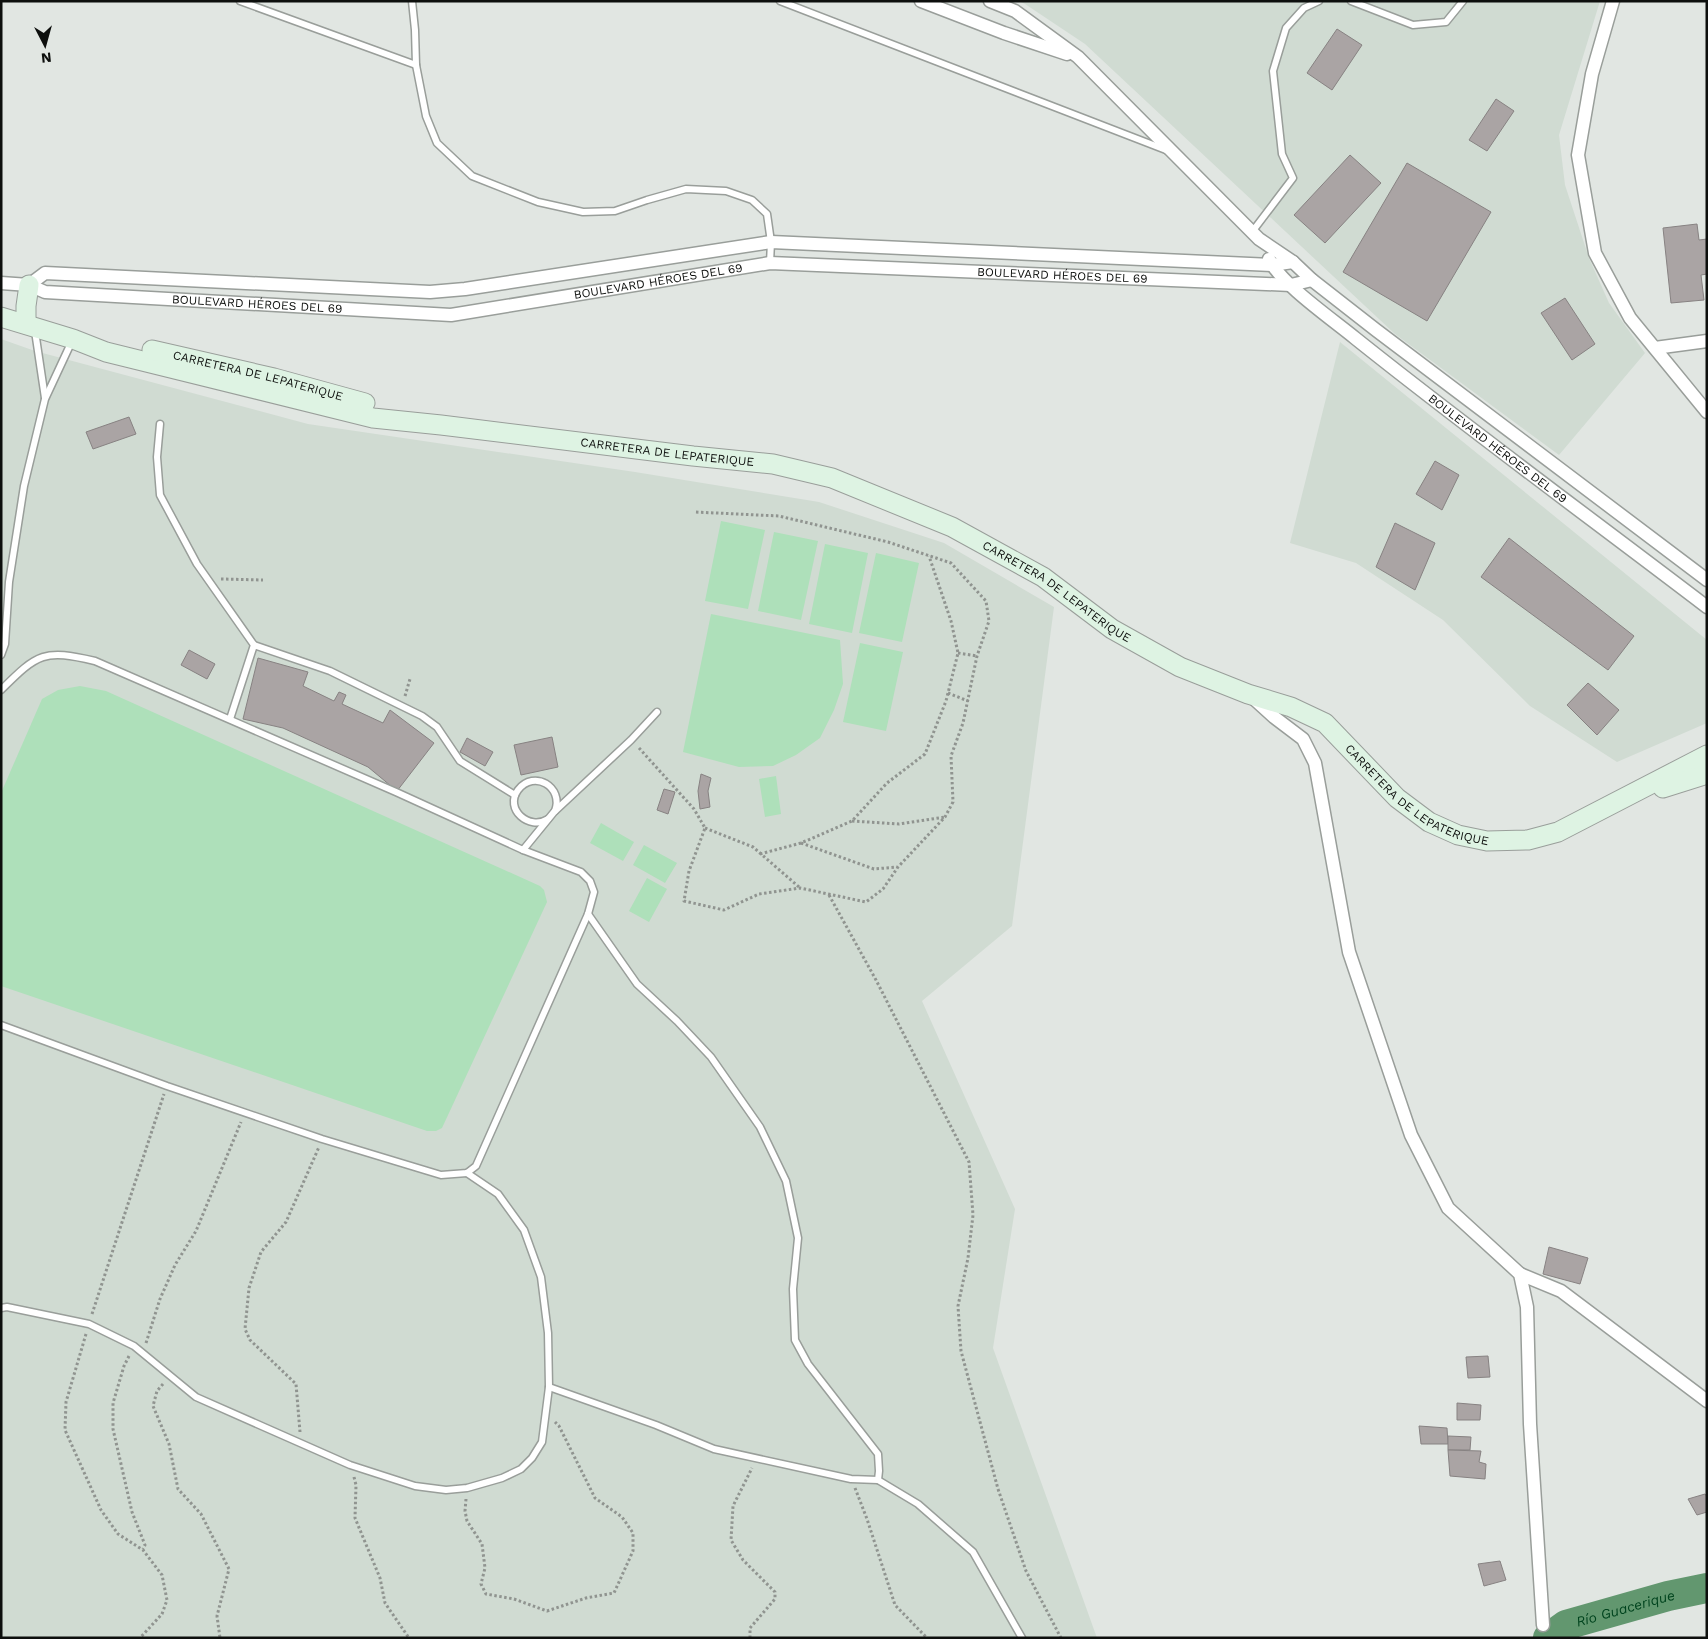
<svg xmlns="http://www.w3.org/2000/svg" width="1708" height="1639" viewBox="0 0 1708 1639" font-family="'Work Sans',sans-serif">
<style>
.built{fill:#d0dbd2}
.green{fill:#aee0ba}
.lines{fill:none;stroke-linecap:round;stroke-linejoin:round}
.river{stroke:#62976f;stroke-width:30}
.building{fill:#aaa4a4;stroke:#878282}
.service-casing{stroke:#999e9a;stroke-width:9}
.minor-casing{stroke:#999e9a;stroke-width:15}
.secondary-casing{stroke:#999e9a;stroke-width:21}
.path{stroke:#909490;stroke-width:3;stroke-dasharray:2.5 2.5;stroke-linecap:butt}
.service{stroke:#fff;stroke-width:6}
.minor{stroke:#fff;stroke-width:12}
.secondary{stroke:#def3e3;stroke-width:19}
.labels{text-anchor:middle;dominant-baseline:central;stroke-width:5;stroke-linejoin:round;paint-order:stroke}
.street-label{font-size:12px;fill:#0d0f0d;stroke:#e1e6e2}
.water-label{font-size:14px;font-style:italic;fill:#00441e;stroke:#e1e6e2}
</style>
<rect width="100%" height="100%" fill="#e1e6e2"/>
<g class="built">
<path d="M1019 1H1600L1559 135 1565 185 1589 258 1609 303 1645 353 1559 455 1395 334 1085 44 1025 4Z"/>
<path d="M1 339 35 351 308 424 635 472 819 502 944 543 1054 607 1012 926 922 1001 1015 1209 993 1348 1097 1638H1Z"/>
<path d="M1340 342 1707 640V723L1617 762 1530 706 1443 620 1356 563 1290 543Z"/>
</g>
<g class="green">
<path d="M721 521 765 530 748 609 705 601Z"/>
<path d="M774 532 818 541 801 620 758 611Z"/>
<path d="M825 544 868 553 852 633 809 624Z"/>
<path d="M876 553 919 563 902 642 859 633Z"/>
<path d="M711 614 840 640 843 684 834 710 820 738 796 755 773 766 739 767 683 752Z"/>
<path d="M860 643 903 652 886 731 843 722Z"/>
<path d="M80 686 106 691 540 886 544 890 547 902 442 1128 436 1131H427L1 986V793L42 699 58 690Z"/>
<path d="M776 776 781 814 765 817 759 779Z"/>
<path d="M601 823 634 842 623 861 590 843Z"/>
<path d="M644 845 677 863 665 883 633 865Z"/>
<path d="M647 878 667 889 649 922 629 911Z"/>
</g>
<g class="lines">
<path class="river" id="s1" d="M1548 1638 1566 1625 1668 1596 1707 1588"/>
</g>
<g class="building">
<path d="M1337 29 1362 45 1332 90 1307 73Z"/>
<path d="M1496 99 1514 111 1487 151 1469 140Z"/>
<path d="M1350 155 1381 183 1325 243 1294 215Z"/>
<path d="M1407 163 1491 212 1427 321 1343 272Z"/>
<path d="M1697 224 1699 240 1707 239V274L1701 275 1704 300 1671 303 1663 228Z"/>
<path d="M1565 298 1595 344 1572 360 1541 313Z"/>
<path d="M129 417 136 434 93 449 86 432Z"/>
<path d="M1435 461 1459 475 1442 510 1416 494Z"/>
<path d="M1395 523 1435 543 1415 590 1376 567Z"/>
<path d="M1509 538 1634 636 1608 670 1481 577Z"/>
<path d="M189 650 215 664 207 679 181 665Z"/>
<path d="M258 658 308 672 303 686 334 701 339 692 346 695 342 704 383 723 390 710 434 743 397 791 368 767 283 728 243 719Z"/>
<path d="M1588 683 1619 710 1597 735 1567 705Z"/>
<path d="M552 737 558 767 521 775 514 745Z"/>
<path d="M467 738 493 752 485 766 460 752Z"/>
<path d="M701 774 711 778 708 791 710 807 700 809 698 791Z"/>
<path d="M664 789 675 792 668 814 657 810Z"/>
<path d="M1549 1247 1588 1258 1580 1284 1543 1274Z"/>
<path d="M1488 1356 1490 1377 1468 1378 1466 1357Z"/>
<path d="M1457 1403 1481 1405 1480 1420H1457Z"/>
<path d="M1419 1426 1447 1428 1448 1444H1421Z"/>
<path d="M1448 1436 1471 1437 1470 1450H1448Z"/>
<path d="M1448 1450 1481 1451 1479 1462 1486 1464 1485 1479 1450 1476Z"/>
<path d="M1705 1494 1707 1497V1512L1697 1515 1688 1499Z"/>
<path d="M1500 1561 1506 1580 1484 1586 1478 1564Z"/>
</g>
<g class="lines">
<g class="service-casing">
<g id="service">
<path d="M240 1 416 65"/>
<path d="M412 1 415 30 416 65 426 116 437 143 472 176 538 202 583 212 615 211 647 200 686 189 726 191 752 200 767 214 771 242 770 263"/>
<path d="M780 1 1166 150"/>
<path d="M1351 1 1413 25 1446 22 1463 1"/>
<path d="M1252 232 1293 178 1282 154 1273 71 1286 28 1304 8 1319 1"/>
<path d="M35 331 45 398"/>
<path d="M160 424 157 457 160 495 197 564 254 645 230 719"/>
<path d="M254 645 330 671 422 716 437 727 460 761 515 795"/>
<path d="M1 655 5 644 9 582 24 486 45 399 72 341"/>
<path d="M1 690C38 653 44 649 95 661L396 792 523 850 581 872 590 881 594 892 588 914 476 1166 467 1173 441 1175 322 1139 167 1086 1 1025"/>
<path d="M548 819C529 831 504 809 518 790 534 769 564 787 555 811"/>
<path d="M523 850 554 812 631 740 657 712"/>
<path d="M588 914 637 984 677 1021 711 1057 760 1127 786 1181 798 1238 793 1289 795 1340 808 1364 878 1454 879 1471 878 1480 918 1504 973 1552 1022 1638"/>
<path d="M1 1308 7 1307 89 1324 134 1346 196 1397 350 1465 415 1486 446 1490 467 1488 502 1478 521 1469 532 1458 542 1442 549 1387 548 1333 541 1277 524 1230 498 1194 467 1173"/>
<path d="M549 1387 656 1425 714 1449 851 1479 878 1480"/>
</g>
</g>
<g class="minor-casing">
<g id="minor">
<path d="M921 1 1004 33 1067 54"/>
<path d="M990 1 1015 11 1078 57 1259 239 1293 262 1312 280 1376 330 1707 580"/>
<path d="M1613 1 1592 74 1578 155 1595 253 1630 318 1707 412"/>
<path id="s2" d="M1269 259C1281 284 1332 319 1355 338 1470 430 1589 517 1707 607"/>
<path id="s3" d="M1 283 29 285 45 292 451 315 770 263 1291 285 1312 280"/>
<path d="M29 285 45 273 430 292 465 289 771 242 1272 265 1293 262"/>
<path d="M1655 348 1707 341"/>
<path d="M1252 697 1274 717 1303 739 1315 763 1349 952 1411 1135 1448 1208 1520 1274 1527 1307 1530 1424 1543 1625"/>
<path d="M1520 1274 1561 1291 1707 1401"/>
</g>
</g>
<g class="secondary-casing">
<g id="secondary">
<path id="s4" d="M1 317 73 339 106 352 373 418 441 425 693 456 773 464 832 478 952 527 1043 577 1112 629 1180 667 1248 694 1291 707 1325 723 1397 798 1429 822 1458 835 1487 841 1528 840 1558 832 1707 755"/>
<path d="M26 324V306L29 285"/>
<path id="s5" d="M152 350 274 378 365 403"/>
<path d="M1663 788 1707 774"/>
</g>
</g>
<g class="path">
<path d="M221 579 263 580"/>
<path d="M958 653 977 656"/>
<path d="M948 693 968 701"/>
<path d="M405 696 410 679"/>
<path d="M639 748 694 809 705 828 689 871 684 901 724 910 759 894 800 888 866 902 883 889 898 867 945 817 953 802 951 756 963 723 977 656 989 621 986 601 951 563 888 542 779 516 695 512"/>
<path d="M852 821 899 824 945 817"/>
<path d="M705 828 753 847 799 887"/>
<path d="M801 843 874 869 897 867"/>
<path d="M760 854 801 843 852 821 887 783 925 754 946 701 958 653 951 621 929 556"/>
<path d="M829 895 876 980 969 1162 973 1215 968 1258 958 1306 961 1351 998 1489 1026 1571 1061 1638"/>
<path d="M92 1314 164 1094"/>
<path d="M86 1334 66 1402 65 1430 101 1510 118 1534 143 1550 162 1575 167 1600 162 1614 140 1638"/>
<path d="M146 1343 160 1299 175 1265 196 1231 241 1122"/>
<path d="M129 1356 124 1366 113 1403V1429L132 1512 145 1545 143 1549"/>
<path d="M163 1384 157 1391 153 1406 169 1444 178 1489 201 1514 229 1569 217 1616 220 1638"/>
<path d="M300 1432 296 1384 250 1340 245 1329 249 1288 261 1252 286 1222 319 1147"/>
<path d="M354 1477 356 1485 355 1518 380 1578 385 1603 409 1638"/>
<path d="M855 1488 867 1519 895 1605 927 1638"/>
<path d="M466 1499 465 1511 467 1521 482 1544 485 1568 481 1584 486 1594 514 1599 547 1611 586 1598 614 1593 633 1551V1533L622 1517 595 1498 559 1426 555 1422"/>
<path d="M750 1638V1628L775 1599V1592L743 1560 731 1540 733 1506 752 1468"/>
</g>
<use href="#service" class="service"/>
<use href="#minor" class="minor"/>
<use href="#secondary" class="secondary"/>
</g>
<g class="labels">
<g class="street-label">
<text stroke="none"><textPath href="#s3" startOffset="1068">BOULEVARD HÉROES DEL 69</textPath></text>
<text stroke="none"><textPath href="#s3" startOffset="662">BOULEVARD HÉROES DEL 69</textPath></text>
<text stroke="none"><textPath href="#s3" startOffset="258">BOULEVARD HÉROES DEL 69</textPath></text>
<text stroke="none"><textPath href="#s5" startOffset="109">CARRETERA DE LEPATERIQUE</textPath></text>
<text stroke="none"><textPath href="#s2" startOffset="298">BOULEVARD HÉROES DEL 69</textPath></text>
<text stroke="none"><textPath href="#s4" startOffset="682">CARRETERA DE LEPATERIQUE</textPath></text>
<text stroke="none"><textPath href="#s4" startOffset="1102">CARRETERA DE LEPATERIQUE</textPath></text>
<text stroke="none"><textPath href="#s4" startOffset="1522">CARRETERA DE LEPATERIQUE</textPath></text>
</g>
<g class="water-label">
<text stroke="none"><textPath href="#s1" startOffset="84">Río Guacerique</textPath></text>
</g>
</g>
<rect width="1708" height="1639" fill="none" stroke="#0d0f0d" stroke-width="5"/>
<g transform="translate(45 45) rotate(174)" stroke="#e1e6e2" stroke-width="4" paint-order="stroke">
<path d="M0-4L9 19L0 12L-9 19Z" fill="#0d0f0d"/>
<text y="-8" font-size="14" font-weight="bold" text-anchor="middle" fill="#0d0f0d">N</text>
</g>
</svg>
